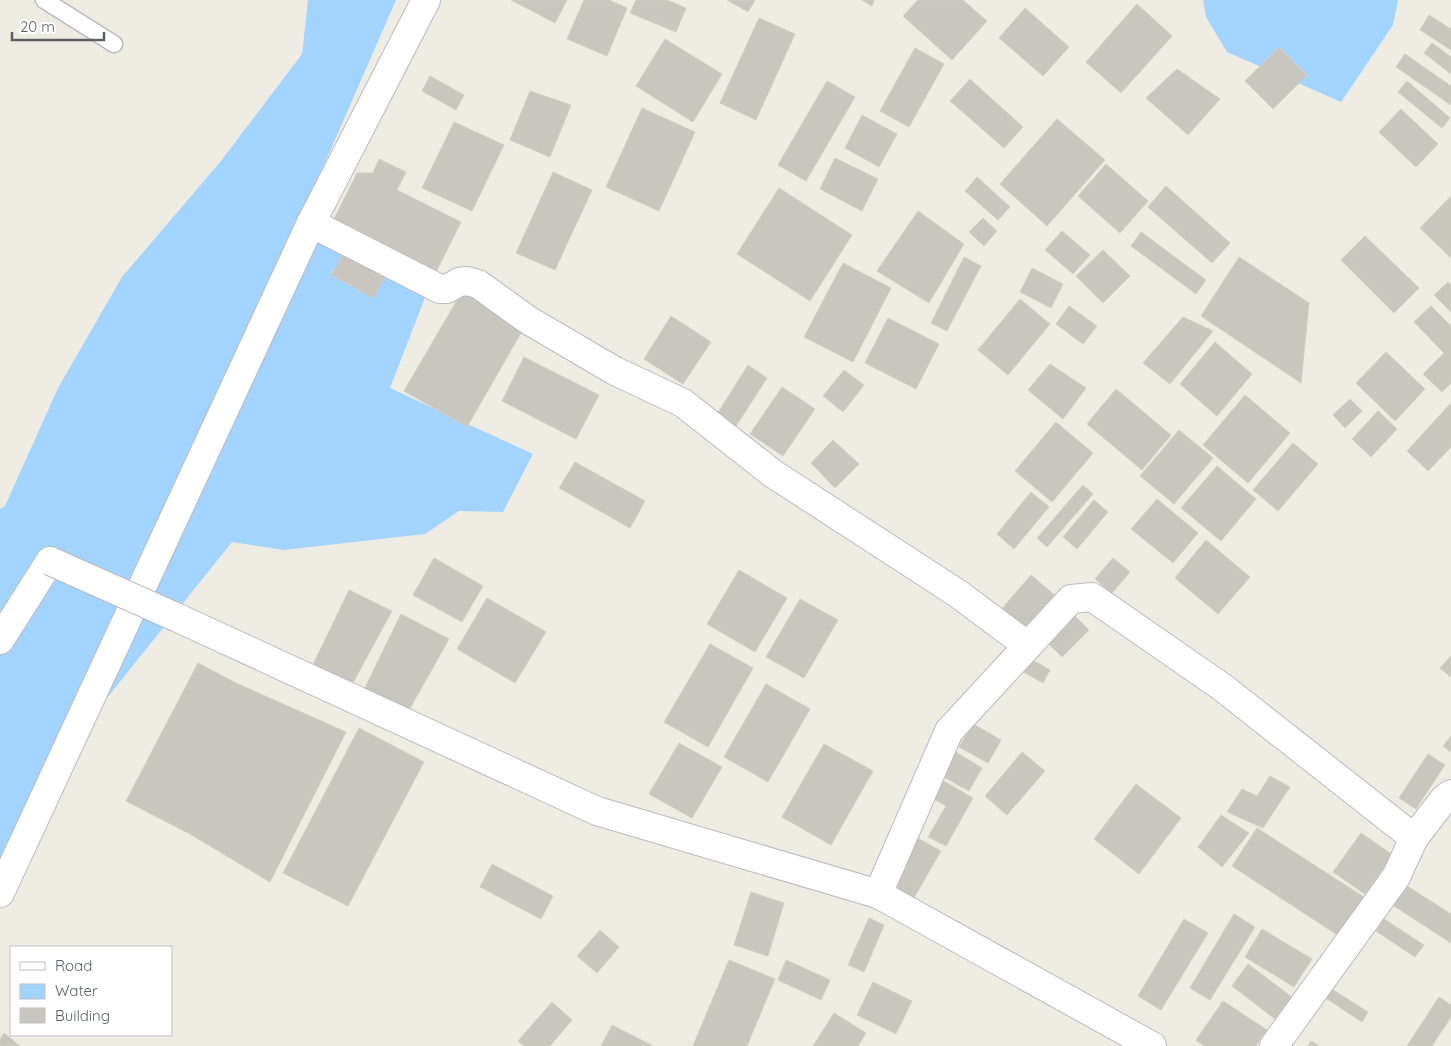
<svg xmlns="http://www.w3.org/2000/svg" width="1451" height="1046" viewBox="0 0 1451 1046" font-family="Quicksand,sans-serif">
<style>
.water{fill:#a2d4ff}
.building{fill:#c9c6bf;stroke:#d3cec0}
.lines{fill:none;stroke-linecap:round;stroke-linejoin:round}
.service-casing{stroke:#b8bac0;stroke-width:19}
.minor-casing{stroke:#b8bac0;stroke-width:30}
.service{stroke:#fff;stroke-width:16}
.minor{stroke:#fff;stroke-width:28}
.minor-bridge-casing{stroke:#b8bac0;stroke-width:30;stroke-linecap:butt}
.minor-bridge{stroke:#fff;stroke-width:28}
</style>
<rect width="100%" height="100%" fill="#eeece2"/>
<g class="water">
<path d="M308 0H396L299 222 426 295 390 388 533 454 503 512 459 511 425 534 284 550 232 542 66 749 0 859V509L5 506 58 388 122 277 221 161 302 54Z"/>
<path d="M1203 0H1398L1393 25 1341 102 1227 52 1206 17Z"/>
</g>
<g class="building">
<path d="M511 0H567L555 23Z"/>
<path d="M584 0H609L627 8 607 56 567 39Z"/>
<path d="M636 0H667L686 8 676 32 630 13Z"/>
<path d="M727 0H755L748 12Z"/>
<path d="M862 0H874L872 6Z"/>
<path d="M918 0H963L987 21 952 60 903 16Z"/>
<path d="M1137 4 1172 36 1121 93 1086 62Z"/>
<path d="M1025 8 1069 47 1043 76 999 38Z"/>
<path d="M1429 15 1451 29V50L1420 30Z"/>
<path d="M759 18 795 34 756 120 720 103Z"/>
<path d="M665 39 722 74 693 122 636 86Z"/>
<path d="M1432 43 1451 57V74L1424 53Z"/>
<path d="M1279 47 1307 75 1273 109 1245 81Z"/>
<path d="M915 48 944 64 909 127 880 111Z"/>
<path d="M1405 54 1451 86V105L1396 67Z"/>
<path d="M1177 69 1220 99 1188 135 1146 98Z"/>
<path d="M430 76 464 95 456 110 422 91Z"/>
<path d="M970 79 1023 127 1004 148 950 101Z"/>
<path d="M827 81 855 97 806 181 778 165Z"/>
<path d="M1407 81 1450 118 1442 128 1398 92Z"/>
<path d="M530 91 571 105 550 157 510 140Z"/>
<path d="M642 108 695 132 659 211 606 187Z"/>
<path d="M1401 109 1438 144 1416 167 1379 132Z"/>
<path d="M862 115 897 134 879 167 845 148Z"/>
<path d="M1057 119 1105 160 1047 226 1000 184Z"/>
<path d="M454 122 504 145 472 211 422 188Z"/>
<path d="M835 158 878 179 862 211 820 189Z"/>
<path d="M379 159 406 172 397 190 461 222 432 280 329 229 357 173H373Z"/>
<path d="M1106 164 1148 201 1120 233 1078 196Z"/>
<path d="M553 172 592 190 555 270 516 253Z"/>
<path d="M977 177 1010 207 998 220 965 191Z"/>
<path d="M1166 186 1230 243 1212 263 1148 207Z"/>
<path d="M779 188 852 235 810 301 737 254Z"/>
<path d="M1451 196V258L1420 228Z"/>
<path d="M918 211 964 244 929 303 877 271Z"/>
<path d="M983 218 997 231 984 246 969 232Z"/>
<path d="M1062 231 1090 255 1073 274 1045 250Z"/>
<path d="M1141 232 1206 280 1196 294 1131 246Z"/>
<path d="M1365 236 1419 288 1394 313 1341 260Z"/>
<path d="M1103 250 1130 276 1103 303 1076 276Z"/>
<path d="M344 253 386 275 373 298 331 275Z"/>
<path d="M964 257 981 266 947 331 931 323Z"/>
<path d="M1239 257 1309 303 1301 383 1201 316Z"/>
<path d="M843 263 891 288 853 362 804 337Z"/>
<path d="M1032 268 1063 284 1051 308 1020 292Z"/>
<path d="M1448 282 1451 285V312L1434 295Z"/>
<path d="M463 290 525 326 467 427 404 391Z"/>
<path d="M1020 299 1050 324 1008 375 978 350Z"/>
<path d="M1069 306 1097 326 1083 344 1056 324Z"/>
<path d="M1431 306 1451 326V383L1442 392 1423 374 1444 353 1414 322Z"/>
<path d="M671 316 711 342 683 384 644 359Z"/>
<path d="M1183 317 1213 331 1170 384 1143 363Z"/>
<path d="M888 318 939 344 916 389 865 363Z"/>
<path d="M1215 342 1252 374 1217 416 1180 384Z"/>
<path d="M1386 352 1425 389 1395 421 1356 383Z"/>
<path d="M524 357 599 395 576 439 502 401Z"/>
<path d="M1050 364 1086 388 1063 419 1028 390Z"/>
<path d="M748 365 767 378 736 426 717 414Z"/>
<path d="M844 370 864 385 843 412 823 396Z"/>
<path d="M782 387 815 409 783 456 750 434Z"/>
<path d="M1116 389 1171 435 1142 470 1087 424Z"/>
<path d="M1245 395 1290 433 1248 483 1203 445Z"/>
<path d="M1350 399 1362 411 1345 428 1333 415Z"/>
<path d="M1451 403V447L1428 471 1407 451Z"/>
<path d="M1378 411 1397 429 1371 457 1352 439Z"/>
<path d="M1056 422 1093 453 1052 502 1015 471Z"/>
<path d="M1179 430 1213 458 1174 504 1140 476Z"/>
<path d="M833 440 859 464 835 488 811 463Z"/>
<path d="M1293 443 1318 464 1278 511 1253 490Z"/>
<path d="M575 462 645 501 630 528 559 488Z"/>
<path d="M1217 466 1256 499 1221 541 1181 508Z"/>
<path d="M1083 485 1093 494 1047 547 1037 538Z"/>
<path d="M1031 492 1049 507 1014 549 997 534Z"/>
<path d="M1157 499 1198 533 1173 563 1131 529Z"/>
<path d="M1094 500 1108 512 1077 549 1063 537Z"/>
<path d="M1206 540 1250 577 1218 614 1175 578Z"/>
<path d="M434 558 483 586 462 622 413 595Z"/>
<path d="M1113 558 1130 572 1112 593 1095 579Z"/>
<path d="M739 570 787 598 755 652 707 624Z"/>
<path d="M1031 575 1059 599 1029 635 1000 611Z"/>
<path d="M349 590 392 611 349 690 309 673Z"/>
<path d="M487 598 546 632 515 683 457 649Z"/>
<path d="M800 599 838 620 804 678 766 657Z"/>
<path d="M1071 612 1089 630 1062 657 1044 639Z"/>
<path d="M401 614 449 639 404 719 358 702Z"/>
<path d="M710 644 753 668 708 747 664 722Z"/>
<path d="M1024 655 1050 670 1043 683 1016 668Z"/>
<path d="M1451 656V677L1440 668Z"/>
<path d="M198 663 236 683 346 732 270 882 190 834 126 801Z"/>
<path d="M766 684 810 709 768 782 724 757Z"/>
<path d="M973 724 1001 740 988 763 959 747Z"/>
<path d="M359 728 424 762 348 906 283 873Z"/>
<path d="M1451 736V752L1443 746Z"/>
<path d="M679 743 722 767 692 818 649 794Z"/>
<path d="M824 744 873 771 831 845 782 817Z"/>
<path d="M954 751 982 768 969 791 940 775Z"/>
<path d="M1022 752 1045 771 1007 815 985 796Z"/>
<path d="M1428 754 1445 765 1416 809 1399 798Z"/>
<path d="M1270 776 1290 787 1263 828 1227 812 1242 789 1257 796Z"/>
<path d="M942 780 973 798 946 846 928 837 946 806 932 798Z"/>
<path d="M1136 784 1181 818 1139 874 1094 839Z"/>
<path d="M1221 815 1249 833 1222 867 1198 847Z"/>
<path d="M1257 828 1370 901 1345 940 1232 866Z"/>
<path d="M1361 833 1393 855 1365 894 1333 872Z"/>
<path d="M910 834 941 851 908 908 878 891Z"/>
<path d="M492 864 553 896 541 919 480 887Z"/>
<path d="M1404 884 1451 914V943L1391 904Z"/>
<path d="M751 892 784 903 768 956 734 945Z"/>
<path d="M1234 914 1255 927 1210 1000 1190 988Z"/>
<path d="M869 918 884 925 864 972 848 965Z"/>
<path d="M1184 919 1208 933 1161 1010 1138 996Z"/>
<path d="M1384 919 1424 945 1415 957 1376 931Z"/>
<path d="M1262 929 1312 959 1294 987 1245 957Z"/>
<path d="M600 930 619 947 597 973 577 956Z"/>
<path d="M729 960 775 979 747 1046H693Z"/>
<path d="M786 960 830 980 821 1000 778 980Z"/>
<path d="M1248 964 1292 997 1275 1019 1232 986Z"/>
<path d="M873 982 912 1001 896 1034 857 1015Z"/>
<path d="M1330 988 1368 1012 1362 1022 1324 997Z"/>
<path d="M1439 997 1451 1005V1017L1432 1046H1407Z"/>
<path d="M1223 1001 1267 1030 1256 1046H1204L1196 1040Z"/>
<path d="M552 1002 572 1020 550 1046H524L518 1041Z"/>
<path d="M834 1013 866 1033 858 1046H813Z"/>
<path d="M612 1025 653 1046H601Z"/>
<path d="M4 1033 20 1046H0V1040Z"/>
<path d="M1311 1041 1319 1046H1308Z"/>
</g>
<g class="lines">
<g class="service-casing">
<path id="service" d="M44 0 114 44"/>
</g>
<g class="minor-casing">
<g id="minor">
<path d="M311 223 440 289H447L459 282 467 281 478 284 528 320 615 371 683 403 772 473 957 593 1028 646"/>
<path d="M178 618 597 811 878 894 949 731 1071 599 1092 597 1222 687 1414 838 1396 877 1274 1046"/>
<path d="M0 640 50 561"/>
<path d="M1414 838 1444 799 1451 794"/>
<path d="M0 893 311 223 426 0"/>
<path d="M878 894 1152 1046"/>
</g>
</g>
<use href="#service" class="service"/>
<use href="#minor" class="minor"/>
<g class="minor-bridge-casing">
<path id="minor-bridge" d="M50 561 178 618"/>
</g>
<use href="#minor-bridge" class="minor-bridge"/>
</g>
<rect x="10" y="946" width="162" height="90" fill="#ffffff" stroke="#bdbfc1"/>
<rect x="20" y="962" width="25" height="8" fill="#ffffff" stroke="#bdbfc1"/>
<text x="55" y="971" font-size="15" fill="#5b5f64">Road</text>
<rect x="20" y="984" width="25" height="15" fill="#a2d4ff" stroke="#bdbfc1"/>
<text x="55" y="996" font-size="15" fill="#5b5f64">Water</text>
<rect x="20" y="1008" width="25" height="15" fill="#c9c6bf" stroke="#bdbfc1"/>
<text x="55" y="1021" font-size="15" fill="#5b5f64">Building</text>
<path d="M12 32v8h92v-8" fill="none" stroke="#5b5f64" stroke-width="2.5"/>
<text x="20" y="32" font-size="15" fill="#5b5f64" stroke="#ffffff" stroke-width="4" paint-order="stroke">20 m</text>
</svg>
